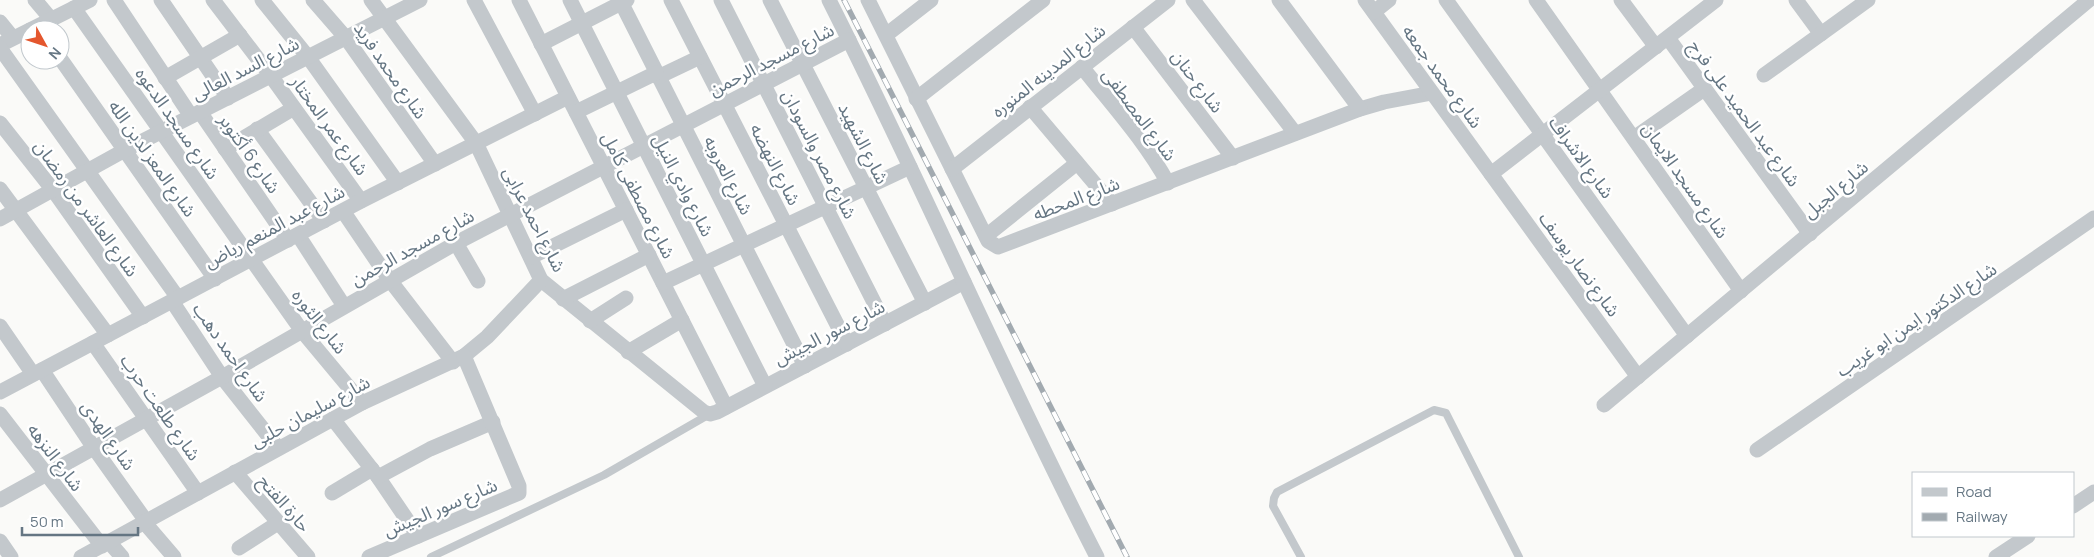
<svg xmlns="http://www.w3.org/2000/svg" width="2094" height="557" viewBox="0 0 2094 557" font-family="Manrope,'Noto Sans Arabic',sans-serif">
<style>
.lines{fill:none;stroke-linecap:round;stroke-linejoin:round}
.service{stroke:#c3c8cc;stroke-width:8}
.minor{stroke:#c3c8cc;stroke-width:15}
.rail-casing{stroke:#a2aab0;stroke-width:5.5}
.rail{stroke:#fff;stroke-width:4;stroke-dasharray:11;stroke-linecap:butt}
.labels{text-anchor:middle;dominant-baseline:central;stroke-width:5;stroke-linejoin:round;paint-order:stroke}
.street-label{font-size:18px;fill:#657683;stroke:#fff}
</style>
<rect width="100%" height="100%" fill="#fafaf8"/>
<g class="lines">
<g class="service">
<path d="M431 557 604 475 708 415"/>
<path d="M1301 557 1273 506 1274 498 1277 492 1434 410 1446 413 1449 419 1519 557"/>
</g>
<g class="minor">
<path d="M35 0 51 19"/>
<path d="M114 0 191 116"/>
<path d="M161 0 228 98"/>
<path d="M213 0 271 76 361 201"/>
<path d="M262 0 308 57 398 183"/>
<path d="M313 0 346 38 435 164"/>
<path d="M371 0 476 143 541 280 704 412 710 414 717 412 964 282"/>
<path d="M474 0 535 114"/>
<path d="M519 0 726 407"/>
<path d="M570 0 765 386"/>
<path d="M620 0 805 366"/>
<path d="M671 0 847 344"/>
<path d="M721 0 885 324"/>
<path d="M770 0 925 303"/>
<path d="M829 0C922 184 1003 374 1097 557"/>
<path d="M868 0 988 241 998 247 1360 109 1384 102 1432 93"/>
<path d="M1193 0 1295 133"/>
<path d="M1279 0 1360 109"/>
<path d="M1365 0 1638 377"/>
<path d="M1446 0 1687 336"/>
<path d="M1536 0 1741 291"/>
<path d="M1621 0 1656 47"/>
<path d="M1796 0 1821 34"/>
<path d="M74 8 302 331 362 403"/>
<path d="M1374 12 1389 0"/>
<path d="M0 22 13 38"/>
<path d="M1133 27 1233 158"/>
<path d="M30 30 90 0"/>
<path d="M886 35 931 0"/>
<path d="M1668 38 1810 234"/>
<path d="M541 44 627 0"/>
<path d="M0 45 30 30"/>
<path d="M0 48 178 298"/>
<path d="M60 58 215 279"/>
<path d="M1082 67C1112 105 1145 141 1168 183"/>
<path d="M1764 75 1868 0"/>
<path d="M658 77 700 57"/>
<path d="M165 78 240 35"/>
<path d="M916 99 1043 0"/>
<path d="M1030 107 1112 204"/>
<path d="M200 112 288 240"/>
<path d="M576 112 656 73"/>
<path d="M0 123 53 190 143 317"/>
<path d="M257 129 324 221"/>
<path d="M1634 138 1704 89"/>
<path d="M225 149 294 108"/>
<path d="M952 169 1168 0"/>
<path d="M1491 174 1716 0"/>
<path d="M0 189 108 335"/>
<path d="M343 211 389 279 453 362"/>
<path d="M0 219 125 150 420 0"/>
<path d="M298 235 344 306"/>
<path d="M986 236 1077 163"/>
<path d="M456 243 478 281"/>
<path d="M531 257 626 210"/>
<path d="M663 283 910 167"/>
<path d="M563 299 649 255"/>
<path d="M172 301 222 377 278 448"/>
<path d="M590 321 626 298"/>
<path d="M0 326 33 374"/>
<path d="M93 343 198 493"/>
<path d="M628 352 682 320"/>
<path d="M42 370 94 448 146 521"/>
<path d="M0 392 361 201 568 97"/>
<path d="M1604 405 2089 0"/>
<path d="M0 414 102 546"/>
<path d="M333 419 378 477 418 536"/>
<path d="M1757 450 2094 218"/>
<path d="M235 472 308 557"/>
<path d="M378 477 430 449 493 422"/>
<path d="M332 493 372 469"/>
<path d="M0 500 222 377 456 243 849 40"/>
<path d="M2073 506 2094 492"/>
<path d="M144 522 174 557"/>
<path d="M0 541 11 557"/>
<path d="M109 542 122 557"/>
<path d="M239 548 278 523"/>
<path d="M81 557 362 403 464 356 487 337 541 280"/>
<path d="M369 557 519 493V486L464 356"/>
<path d="M1996 557 2028 536"/>
</g>
<g class="rail-casing">
<path id="rail" d="M844 0 1127 557"/>
</g>
<use href="#rail" class="rail"/>
</g>
<g class="labels">
<g class="street-label">
<text transform="translate(771 59) rotate(-27)">شارع مسجد الرحمن</text>
<text transform="translate(245 68) rotate(-27)">شارع السد العالى</text>
<text transform="translate(391 70) rotate(55)">شارع محمد فريد</text>
<text transform="translate(1048 70) rotate(-38)">شارع المدينه المنوره</text>
<text transform="translate(1443 76) rotate(54)">شارع محمد جمعه</text>
<text transform="translate(1198 81) rotate(53)">شارع حنان</text>
<text transform="translate(1745 113) rotate(54)">شارع عبد الحميد على فرج</text>
<text transform="translate(1140 114) rotate(53)">شارع المصطفى</text>
<text transform="translate(178 123) rotate(55)">شارع مسجد الدعوه</text>
<text transform="translate(330 125) rotate(54)">شارع عمر المختار</text>
<text transform="translate(864 143) rotate(63)">شارع الشهيد</text>
<text transform="translate(250 153) rotate(55)">شارع 6 أكتوبر</text>
<text transform="translate(820 154) rotate(63)">شارع مصر والسودان</text>
<text transform="translate(1582 157) rotate(54)">شارع الاشراف</text>
<text transform="translate(153 158) rotate(55)">شارع المعز لدين الله</text>
<text transform="translate(776 164) rotate(63)">شارع النهضه</text>
<text transform="translate(729 175) rotate(63)">شارع العروبه</text>
<text transform="translate(1686 180) rotate(55)">شارع مسجد الايمان</text>
<text transform="translate(684 185) rotate(63)">شارع وادي النيل</text>
<text transform="translate(1835 189) rotate(-40)">شارع الجبل</text>
<text transform="translate(639 195) rotate(63)">شارع مصطفى كامل</text>
<text transform="translate(1076 198) rotate(-21)">شارع المحطه</text>
<text transform="translate(87 208) rotate(54)">شارع العاشر من رمضان</text>
<text transform="translate(535 219) rotate(63)">شارع احمد عرابى</text>
<text transform="translate(274 226) rotate(-28)">شارع عبد المنعم رياض</text>
<text transform="translate(412 247) rotate(-29)">شارع مسجد الرحمن</text>
<text transform="translate(1580 264) rotate(54)">شارع نصار يوسف</text>
<text transform="translate(1916 319) rotate(-34)">شارع الدكتور ايمن ابو غريب</text>
<text transform="translate(320 321) rotate(52)">شارع الثوره</text>
<text transform="translate(829 332) rotate(-27)">شارع سور الجيش</text>
<text transform="translate(231 352) rotate(55)">شارع احمد دهب</text>
<text transform="translate(161 407) rotate(55)">شارع طلعت حرب</text>
<text transform="translate(310 411) rotate(-28)">شارع سليمان حلبى</text>
<text transform="translate(109 435) rotate(55)">شارع الهدى</text>
<text transform="translate(56 457) rotate(53)">شارع النزهه</text>
<text transform="translate(285 503) rotate(49)">حارة الفتح</text>
<text transform="translate(440 507) rotate(-23)">شارع سور الجيش</text>
</g>
</g>
<rect x="1912" y="472" width="162" height="65" fill="#ffffff" stroke="#c1c8cd"/>
<rect x="1922" y="488" width="25" height="8" fill="#c3c8cc" stroke="#c1c8cd"/>
<text x="1956" y="497" font-size="15" fill="#657683">Road</text>
<rect x="1922" y="513" width="25" height="8" fill="#a2aab0" stroke="#c1c8cd"/>
<text x="1956" y="522" font-size="15" fill="#657683">Railway</text>
<g transform="translate(45 45) rotate(130)"><circle r="24" fill="#ffffff" stroke="#c1c8cd"/>
<path d="M0-4L9 19L0 12L-9 19Z" fill="#e4572e"/>
<text y="-8" font-size="14" font-weight="bold" text-anchor="middle" fill="#657683">N</text>
</g>
<path d="M22 527v8h116v-8" fill="none" stroke="#657683" stroke-width="2.5"/>
<text x="30" y="527" font-size="15" fill="#657683" stroke="#ffffff" stroke-width="4" paint-order="stroke">50 m</text>
</svg>
